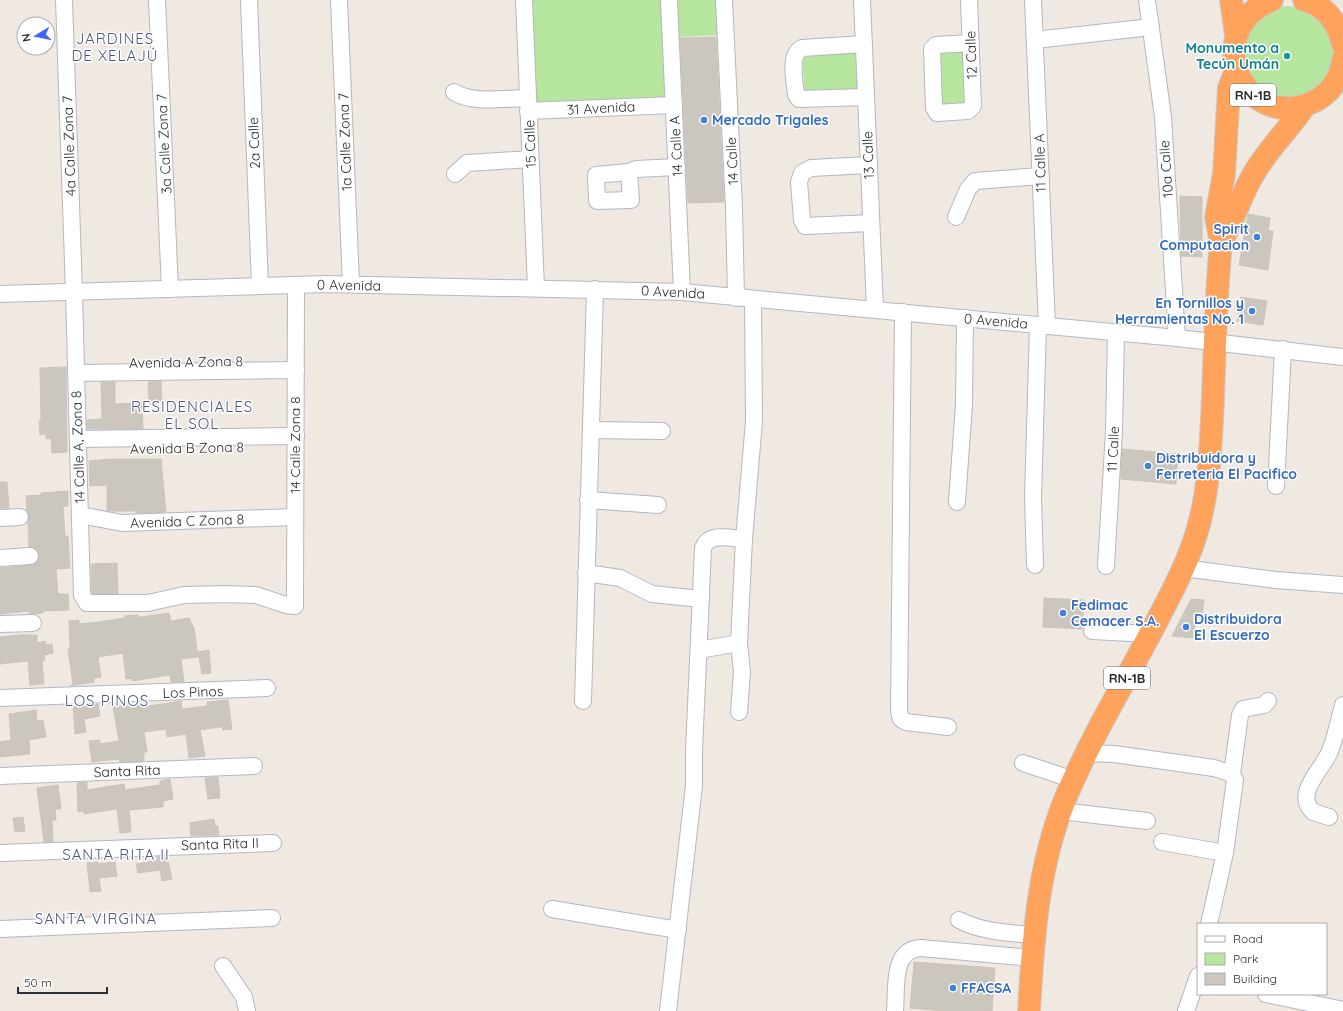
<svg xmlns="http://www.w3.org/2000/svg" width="1343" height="1011" viewBox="0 0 1343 1011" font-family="Quicksand,sans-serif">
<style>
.green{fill:#b6e59e}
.building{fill:#cbc7bf;stroke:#cbc5ba}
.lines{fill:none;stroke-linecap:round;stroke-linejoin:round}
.minor-casing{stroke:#b4b7c1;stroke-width:18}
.highway-casing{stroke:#c9c9c9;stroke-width:24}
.minor{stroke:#fff;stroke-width:16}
.highway{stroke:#ffa35c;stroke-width:22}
.culture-dot{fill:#0f9aa8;stroke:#fff;stroke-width:1.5}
.shop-dot{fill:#3f7fe0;stroke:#fff;stroke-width:1.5}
.labels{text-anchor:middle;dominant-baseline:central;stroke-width:3;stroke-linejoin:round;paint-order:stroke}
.shield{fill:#fff;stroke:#6d6d6d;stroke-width:1}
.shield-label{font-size:13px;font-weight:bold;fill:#2e2e2e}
.culture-label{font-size:14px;font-weight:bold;fill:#0d838f;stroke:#fff;text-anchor:end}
.street-label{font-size:14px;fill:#2e2e2e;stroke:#fff}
.shop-label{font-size:14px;font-weight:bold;fill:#366cbe;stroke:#fff;text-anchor:start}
.neighbourhood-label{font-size:15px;letter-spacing:1px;fill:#4d5680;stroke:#fff}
</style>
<rect width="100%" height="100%" fill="#efe9e1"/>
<g class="green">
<path d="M528 0H664L667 102 531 106Z"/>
<path d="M675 0H722L723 35 677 37Z"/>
<path d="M1288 6 1305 9 1319 17 1335 45 1336 62 1322 89 1295 103 1252 88 1240 43 1247 28 1272 8Z"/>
<path d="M966 47 970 105 938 107 935 48Z"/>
<path d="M858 48 860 94 805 97 802 50Z"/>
</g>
<g class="building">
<path d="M716 37 724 202 688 203 680 38Z"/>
<path d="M1180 196 1202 197V257L1181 256Z"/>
<path d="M1248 214 1270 218 1268 231H1273L1268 270 1239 265Z"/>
<path d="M1241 297 1267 301 1263 325 1237 321Z"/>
<path d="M66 367 67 452 52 453 51 438 46 439V434L40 435 39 420H41L40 368Z"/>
<path d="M161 381 162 403 149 404 148 382Z"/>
<path d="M101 382H115V404L142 403 143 429H87V420L102 419Z"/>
<path d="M1122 449 1178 454 1176 484 1121 479Z"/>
<path d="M112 459H161L166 512 136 513V511H107V485L90 486 89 461Z"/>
<path d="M0 482H7L9 508H0Z"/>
<path d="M68 491V506L63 507 65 536H68L70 568 56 569 58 594H68L69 610 43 611V613L29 614V611L0 614V568L31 565 39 560 38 550 29 547 28 522 29 516 27 511 26 496 41 495V493Z"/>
<path d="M117 563 118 594H92L91 564Z"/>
<path d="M1044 598 1084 600 1082 629 1043 627Z"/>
<path d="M1191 599 1204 600 1202 618 1196 617 1194 638 1172 636Z"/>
<path d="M169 613 171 621 189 618 194 628 198 657 181 659 184 682H171L170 675 132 681V678L126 679 123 653 98 657 101 677 94 678V682L70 686 73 684 68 649 70 648 69 621 79 620V624L98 622 125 618 124 616 138 615V617H141Z"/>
<path d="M20 635H37V643L45 641 46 645 52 644 53 653 44 655 45 661H42L44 684 30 685 28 661 0 664V637Z"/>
<path d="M209 650 211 673 202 674 198 652Z"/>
<path d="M228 700 232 729 223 730 222 727H218L200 730 205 756 189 758 186 734 167 737 166 729 144 732 147 752H144V761L120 762 119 759 92 762 89 741 100 740V744L119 741 113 707 143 704V707L181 701 182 709 207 706V702Z"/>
<path d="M83 704 84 707 98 704 100 716 84 719 86 732 75 734 73 705Z"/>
<path d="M36 710 37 721 43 720 46 737 29 740 30 754 0 757V742L11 740 9 714Z"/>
<path d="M218 777 220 798 208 799 205 778Z"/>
<path d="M170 779 173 799 163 801V807L129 810 131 832 120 833 117 809 84 814V811L78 812 77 783 87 782V790L124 784 125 790 160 785V781Z"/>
<path d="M58 785 61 809H55L56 820H52L53 842H44L37 788Z"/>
<path d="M23 817 25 831 15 832 13 818Z"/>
<path d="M214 819 215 826H218L219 835 191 836 190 823Z"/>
<path d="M167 856 172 879 162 881 160 870 138 873 136 864 158 860 157 857Z"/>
<path d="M98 862V864L115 862 117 876 99 878 101 891 90 892 87 863Z"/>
<path d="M914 962 995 968 992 1011H943L910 1008Z"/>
</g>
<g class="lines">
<g class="minor-casing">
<g id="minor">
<path d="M64 0 74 292 82 595 87 603H148L184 595 226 594 256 595 286 605 295 606 296 285"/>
<path d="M157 0 170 289"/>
<path d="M249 0 260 286"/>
<path d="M339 0 351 284"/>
<path d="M524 0 536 288"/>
<path d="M669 0 682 292"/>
<path d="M724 0 734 208 736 298"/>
<path d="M862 0 875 309"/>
<path d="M969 0 973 106 968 111 937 113 934 108 932 49 936 45 971 43"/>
<path d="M1033 0 1047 325"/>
<path d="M1147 0 1163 117 1177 338"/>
<path d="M1035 40 1151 27"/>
<path d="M864 44 802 48C788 55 795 82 796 95L799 99 866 97"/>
<path d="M454 92C472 104 506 98 527 98"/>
<path d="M528 111 674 105"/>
<path d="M869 165 811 168 802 173 799 182 802 220 805 226 871 223"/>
<path d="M629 172 631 200 597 201 596 175 629 172 636 169 677 167"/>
<path d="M455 174 467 163 530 159"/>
<path d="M956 217 968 189 975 181 1041 176"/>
<path d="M0 294 326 284 682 292 1177 338 1343 357"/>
<path d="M903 312 899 711 901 719 906 722 948 727"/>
<path d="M76 373 296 370"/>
<path d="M591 430 662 431"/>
<path d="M78 439 296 436"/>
<path d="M1276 486 1283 349"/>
<path d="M588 500 658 505"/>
<path d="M957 502 964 404 965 318"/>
<path d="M80 515 122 523 295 517"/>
<path d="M0 518 20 517"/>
<path d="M0 558 30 556"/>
<path d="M1035 565 1033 498 1038 325"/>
<path d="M1106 566 1114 431 1116 333"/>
<path d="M1183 568 1276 580 1343 585"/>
<path d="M586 573 620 578 652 594 701 599"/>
<path d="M0 624 33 623"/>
<path d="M1092 631 1150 634"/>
<path d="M699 650 739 643"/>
<path d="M0 698 267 688"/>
<path d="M583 701 595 289"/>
<path d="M739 712 742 672 739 643 744 539 754 421 753 299"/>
<path d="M1087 753 1114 754 1214 768 1232 774"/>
<path d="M1023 763 1074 780"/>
<path d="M0 776 254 766"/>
<path d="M1061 811 1147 821"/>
<path d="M1329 817 1313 812C1293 793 1324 768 1330 751 1336 736 1339 720 1343 705"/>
<path d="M1162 842 1225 853"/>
<path d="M0 853 273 843"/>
<path d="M552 909 678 930"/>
<path d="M959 920C982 932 1009 933 1034 935"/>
<path d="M1209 924 1225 853 1235 780 1232 774 1240 715 1243 709 1264 705 1268 701"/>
<path d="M0 929 272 918"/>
<path d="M223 966 244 997 247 1011"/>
<path d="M1266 994 1343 1010"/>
<path d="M668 1011 694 786V750L703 548C709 532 730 538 744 539"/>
<path d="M895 1011C897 989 891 949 921 948L1032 958"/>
<path d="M1186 1011 1198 976"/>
</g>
</g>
<g class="highway-casing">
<g id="highway">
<path d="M1231 0 1236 34"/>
<path d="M1272 0C1197 31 1245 136 1315 101 1331 93 1341 77 1343 60"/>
<path d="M1304 0C1326 6 1338 23 1343 45"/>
<path d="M1221 242C1235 219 1241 193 1256 170 1270 147 1289 129 1304 107"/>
<path d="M1029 1011C1033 938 1038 865 1066 797 1092 735 1128 677 1159 617 1174 588 1189 560 1198 528 1210 486 1211 440 1213 396 1215 345 1216 293 1221 242L1216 217 1224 174 1229 88 1236 70"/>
</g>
</g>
<use href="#minor" class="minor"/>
<use href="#highway" class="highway"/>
</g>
<circle class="culture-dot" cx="1287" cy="56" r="4"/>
<g class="shop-dot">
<circle cx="704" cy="120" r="4"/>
<circle cx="1257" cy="237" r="4"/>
<circle cx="1252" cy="311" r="4"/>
<circle cx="1148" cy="466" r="4"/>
<circle cx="1063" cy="613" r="4"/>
<circle cx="1186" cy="627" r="4"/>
<circle cx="953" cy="988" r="4"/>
</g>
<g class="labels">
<g class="shield">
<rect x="1230" y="84" width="46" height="22" rx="3"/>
<rect x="1104" y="667" width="46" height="22" rx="3"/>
</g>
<g class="shield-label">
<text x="1253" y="95">RN-1B</text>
<text x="1127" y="678">RN-1B</text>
</g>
<g class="culture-label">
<text x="1279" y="48">Monumento a<tspan x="1279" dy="16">Tecún Umán</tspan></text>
</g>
<g class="street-label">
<text transform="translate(971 55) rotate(-92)">12 Calle</text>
<text transform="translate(601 108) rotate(-3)">31 Avenida</text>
<text transform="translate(345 142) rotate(-92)">1a Calle Zona 7</text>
<text transform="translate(254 143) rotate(-92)">2a Calle</text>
<text transform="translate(164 144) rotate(-93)">3a Calle Zona 7</text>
<text transform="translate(530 144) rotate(-92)">15 Calle</text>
<text transform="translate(69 146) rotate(-92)">4a Calle Zona 7</text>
<text transform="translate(676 146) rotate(-93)">14 Calle A</text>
<text transform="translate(868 155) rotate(-92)">13 Calle</text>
<text transform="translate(732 161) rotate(-93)">14 Calle</text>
<text transform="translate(1040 163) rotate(-92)">11 Calle A</text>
<text transform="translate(1166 169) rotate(-94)">10a Calle</text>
<text transform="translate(349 285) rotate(1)">0 Avenida</text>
<text transform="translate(673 292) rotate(3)">0 Avenida</text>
<text transform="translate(996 321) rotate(5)">0 Avenida</text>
<text transform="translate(186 362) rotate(-1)">Avenida A Zona 8</text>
<text transform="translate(295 445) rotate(-90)">14 Calle Zona 8</text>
<text transform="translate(78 447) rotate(-92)">14 Calle A, Zona 8</text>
<text transform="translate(187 448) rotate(-1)">Avenida B Zona 8</text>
<text transform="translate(1113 449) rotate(-87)">11 Calle</text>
<text transform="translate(187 521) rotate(-2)">Avenida C Zona 8</text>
<text transform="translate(193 692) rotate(-2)">Los Pinos</text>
<text transform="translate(127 771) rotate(-2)">Santa Rita</text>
<text transform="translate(220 844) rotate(-2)">Santa Rita II</text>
</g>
<g class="shop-label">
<text x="712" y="120">Mercado Trigales</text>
<text x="1249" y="229" text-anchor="end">Spirit<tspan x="1249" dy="16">Computacion</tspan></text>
<text x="1244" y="303" text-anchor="end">En Tornillos y<tspan x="1244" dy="16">Herramientas No. 1</tspan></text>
<text x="1156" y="458">Distribuidora y<tspan x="1156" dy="16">Ferreteria El Pacifico</tspan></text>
<text x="1071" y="605">Fedimac<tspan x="1071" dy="16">Cemacer S.A.</tspan></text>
<text x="1194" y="619">Distribuidora<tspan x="1194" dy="16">El Escuerzo</tspan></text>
<text x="961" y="988">FFACSA</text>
</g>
<g class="neighbourhood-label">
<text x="115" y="38">JARDINES<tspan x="115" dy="17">DE XELAJÚ</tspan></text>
<text x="192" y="406">RESIDENCIALES<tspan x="192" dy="17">EL SOL</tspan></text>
<text x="107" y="700">LOS PINOS</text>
<text x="116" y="854">SANTA RITA II</text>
<text x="96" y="918">SANTA VIRGINA</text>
</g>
</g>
<rect x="1197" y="923" width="130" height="72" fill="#ffffff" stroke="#ababab"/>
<rect x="1205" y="936" width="20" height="6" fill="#ffffff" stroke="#ababab"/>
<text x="1233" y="943" font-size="12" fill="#2e2e2e">Road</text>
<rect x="1205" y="953" width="20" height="12" fill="#b6e59e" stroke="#ababab"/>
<text x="1233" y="963" font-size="12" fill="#2e2e2e">Park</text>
<rect x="1205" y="973" width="20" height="12" fill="#cbc7bf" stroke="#ababab"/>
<text x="1233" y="983" font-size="12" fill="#2e2e2e">Building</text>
<g transform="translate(36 36) rotate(260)"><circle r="19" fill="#ffffff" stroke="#ababab"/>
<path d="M0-3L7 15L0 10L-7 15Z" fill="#4264fb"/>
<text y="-6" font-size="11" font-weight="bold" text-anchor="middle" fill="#2e2e2e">N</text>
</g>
<path d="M18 987v6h89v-6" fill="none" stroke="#2e2e2e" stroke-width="2"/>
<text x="24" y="987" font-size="12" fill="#2e2e2e" stroke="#ffffff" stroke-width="3" paint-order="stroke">50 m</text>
</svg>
